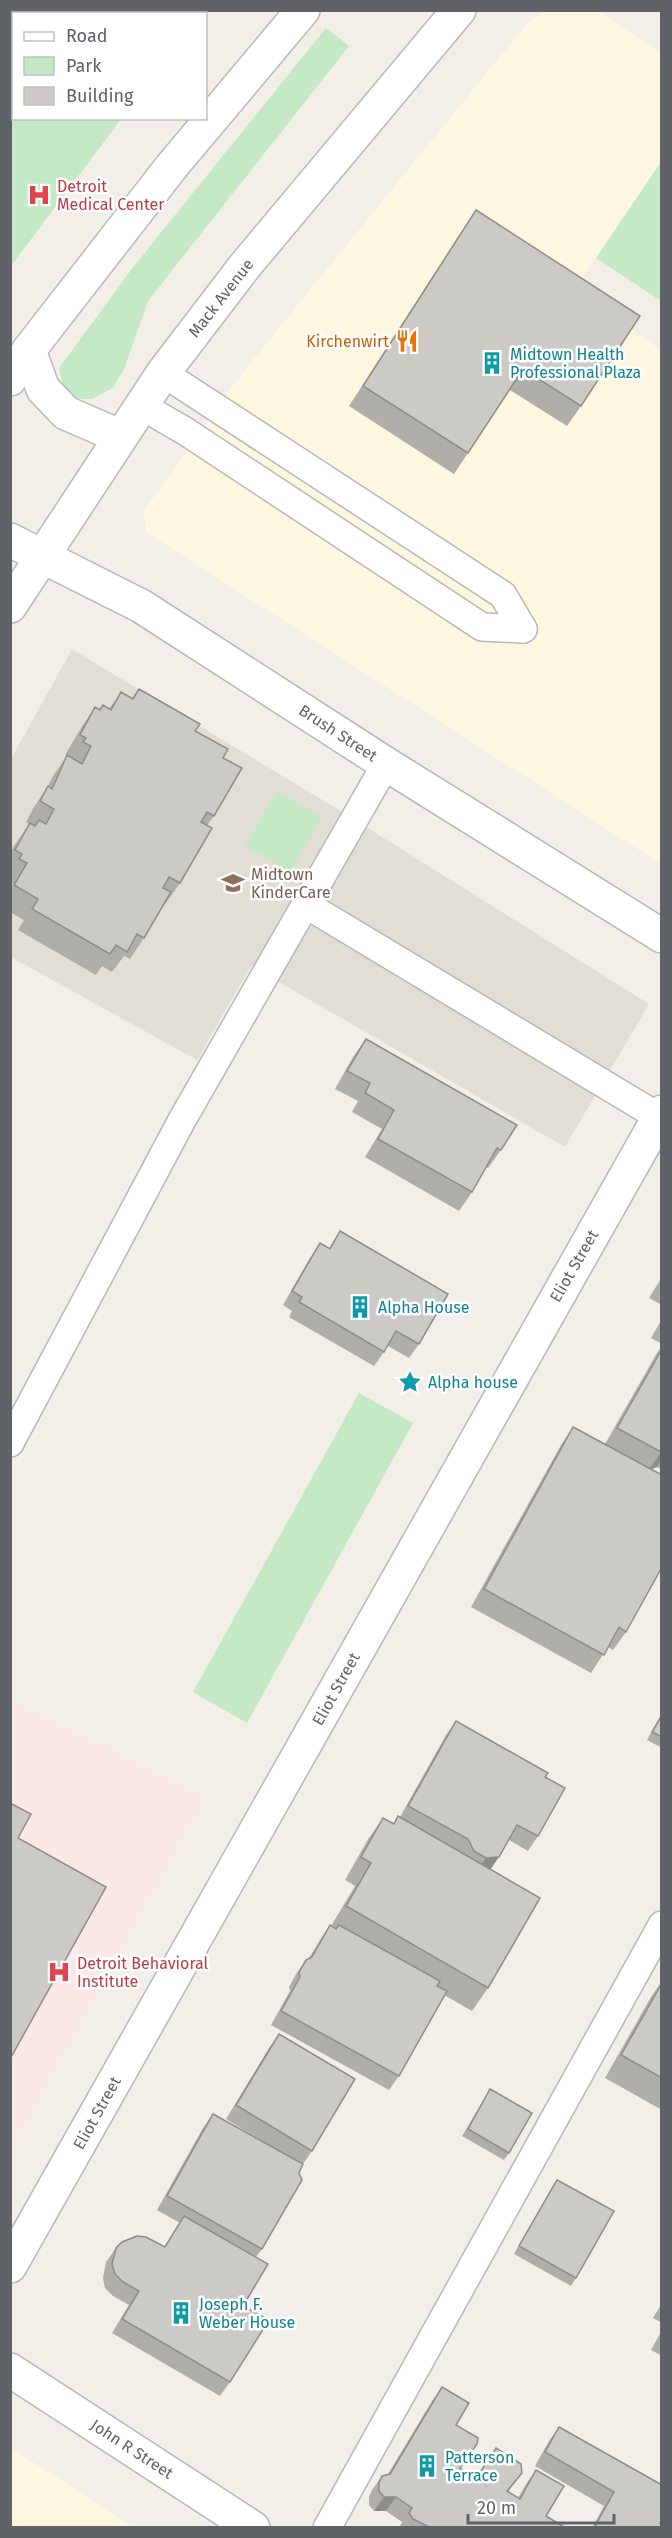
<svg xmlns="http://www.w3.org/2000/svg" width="672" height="2538" viewBox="0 0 672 2538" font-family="'Fira Sans',sans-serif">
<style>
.commercial{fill:#fef7e0}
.education{fill:#e1ded6}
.medical{fill:#fce8e6}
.green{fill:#c5e8c5}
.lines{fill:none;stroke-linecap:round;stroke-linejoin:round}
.service-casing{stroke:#b5b8bc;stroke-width:30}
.minor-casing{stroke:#b5b8bc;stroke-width:36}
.tertiary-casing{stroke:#b5b8bc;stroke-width:36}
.secondary-casing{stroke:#b6babf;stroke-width:36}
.service{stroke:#fff;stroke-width:27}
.minor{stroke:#fff;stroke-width:33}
.tertiary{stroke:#fff;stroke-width:33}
.secondary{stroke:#fff;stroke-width:33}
.wall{fill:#afaea9}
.shaded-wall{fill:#8f8d8a}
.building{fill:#cccac5;stroke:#8f8d8a;stroke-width:1.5}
.labels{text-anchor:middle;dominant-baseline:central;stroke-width:5;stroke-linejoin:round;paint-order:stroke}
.health-label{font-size:16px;fill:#be3a42;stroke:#fff;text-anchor:start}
.street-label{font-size:16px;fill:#5f6368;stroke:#fff}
.food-label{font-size:16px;fill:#c56008;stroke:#fff;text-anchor:end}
.culture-label{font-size:16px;fill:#0d838f;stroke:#fff;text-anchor:start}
.education-label{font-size:16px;fill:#785e54;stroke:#fff;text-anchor:start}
</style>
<rect width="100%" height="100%" fill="#f1efe8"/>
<g class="commercial">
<path d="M547 11H599L661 52V162L574 290 661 350V864L146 532 144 511 240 376 530 20Z"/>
<path d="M11 2448 134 2527H11Z"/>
</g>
<path class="education" d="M72 649 339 810 649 1004 565 1147 251 966 197 1060 11 957V759Z"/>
<path class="medical" d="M11 1699 206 1796 11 2148Z"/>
<g class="green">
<path d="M11 10 202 11 200 14H14V118L121 119 11 266Z"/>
<path d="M326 28 349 46 148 301 124 369 113 388 92 399H78L64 390 59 368 134 266Z"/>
<path d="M661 162V301L596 258Z"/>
<path d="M277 791 322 817 290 872 245 846Z"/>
<path d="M359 1393 413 1423 247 1723 193 1692Z"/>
</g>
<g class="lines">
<g class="service-casing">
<g id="service">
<path d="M163 373 503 595 523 629"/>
<path d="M140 405 185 431 482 627 523 629"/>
<path d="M305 904 659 1117"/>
<path d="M10 1443 182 1120 386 764"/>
<path d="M327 2528 662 1925"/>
</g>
</g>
<g class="minor-casing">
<path id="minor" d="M10 2266 662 1112"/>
</g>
<g class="tertiary-casing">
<g id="tertiary">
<path d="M10 540 141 606 386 764 662 936"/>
<path d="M10 2370 253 2528"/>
</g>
</g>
<g class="secondary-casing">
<g id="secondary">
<path d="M29 350 43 389 66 413 119 436"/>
<path d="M10 379 29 350 172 166 303 10"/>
<path d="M10 606 163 373 244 267 459 10"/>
</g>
</g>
<use href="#service" class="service"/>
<use href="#minor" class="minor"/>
<use href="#tertiary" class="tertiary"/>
<use href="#secondary" class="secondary"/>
</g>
<g class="wall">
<path d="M476 210 581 406 567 426 510 390 454 474 349 406 462 231Z"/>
<path d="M139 689 195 731 223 758 214 816 207 825 180 883 165 904 164 903 144 938 130 959 124 956 112 972 102 966 96 975 18 930 24 920 10 912V888L13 884 10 883V852L29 824 26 822 34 807 47 788 53 776 67 756 65 755 81 728 95 707 100 710 109 709 121 692 132 698Z"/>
<path d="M366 1039 501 1150 488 1168 486 1167 472 1192 459 1211 365 1157 382 1129 352 1112 358 1101 335 1089 353 1057Z"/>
<path d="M340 1231 419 1344 409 1358 388 1346 374 1366 289 1317 292 1311 283 1305 310 1258 320 1243 329 1248Z"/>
<path d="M662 1277V1305L649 1298Z"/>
<path d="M662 1319V1344L651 1338Z"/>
<path d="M662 1346V1470L657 1467 651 1469 626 1632 613 1650 608 1647 591 1673 471 1607 561 1445 573 1427 605 1444 657 1353Z"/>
<path d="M662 1713V1748L647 1740Z"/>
<path d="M456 1721 545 1777 538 1836 528 1851 509 1840 491 1869 488 1988 472 2011 444 1995 399 2076 389 2090 271 2025 290 1991 289 1987 296 1974 306 1960 309 1958 320 1940 330 1925 331 1926 355 1886 345 1880 367 1841 383 1818 393 1824 398 1816 400 1817 446 1735Z"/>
<path d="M662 1981V2110L605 2078 651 1997Z"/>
<path d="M279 2034 312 2151 303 2164 262 2249 256 2257 243 2306 230 2382 220 2396 112 2333 129 2305 113 2296 105 2288 103 2278 106 2262 116 2248 164 2247 180 2223 157 2210 203 2128 213 2114 277 2150 226 2119 269 2048Z"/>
<path d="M490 2089 509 2153 504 2160 462 2136Z"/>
<path d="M557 2180 576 2278 571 2286 514 2254 552 2187Z"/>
<path d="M662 2303V2323L653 2318Z"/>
<path d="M662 2330V2356L651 2350Z"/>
<path d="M442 2387 456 2425 460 2468 475 2478 496 2448 522 2473 508 2492 518 2498 526 2484 536 2470 546 2516 566 2528H399L402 2522 386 2511H374L369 2505V2497L372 2490 382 2476 388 2474 432 2401Z"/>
<path d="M559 2427 660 2523 662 2528H592L604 2506 535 2466 549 2441Z"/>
</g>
<g class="shaded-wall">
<path d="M661 1452 662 1460 657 1467 648 1471Z"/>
<path d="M499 1857 489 1871 476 1872 486 1858Z"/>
<path d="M384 2497H396L386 2511H374Z"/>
</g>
<g class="building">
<path d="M476 210 640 316 581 406 523 369 468 453 363 386Z"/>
<path d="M139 689 200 724 195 731 228 749 223 758 242 768 214 816 207 812 201 822 212 828 180 883 169 877 163 888 171 892 144 938 137 934 127 952 116 945 110 954 32 909 38 899 14 885 27 863 19 859 22 854 15 850 30 823 35 826 39 820 46 824 54 809 40 801 48 786 52 789 67 755 82 764 91 746 83 742 86 738 80 735 95 707 100 710 103 705 111 710 121 692 133 699Z"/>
<path d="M366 1039 517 1125 501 1150 497 1148 472 1192 378 1139 394 1110 365 1093 370 1083 347 1071Z"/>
<path d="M340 1231 448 1294 419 1344 396 1331 384 1352 299 1302 302 1297 292 1291 320 1243 330 1249Z"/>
<path d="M662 1349V1452H661L617 1428Z"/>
<path d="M573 1427 662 1475V1567L626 1632 619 1627 604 1655 484 1589Z"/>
<path d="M662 1715V1737L652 1732Z"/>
<path d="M456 1721 548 1773 545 1777 565 1788 538 1836 517 1825 499 1857 486 1858 474 1851 468 1839 408 1806Z"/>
<path d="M10 1803 31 1814 18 1838 106 1887 10 2059Z"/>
<path d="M398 1816 540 1898 488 1988 346 1906 371 1863 361 1857 383 1818 394 1824Z"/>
<path d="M330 1925 336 1929 339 1925 440 1981 437 1986 447 1991 399 2076 281 2011 300 1977 299 1972 306 1960 312 1957Z"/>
<path d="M662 1983V2078L621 2055Z"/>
<path d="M279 2034 355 2079 312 2151 236 2105Z"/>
<path d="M490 2089 532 2113 509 2153 468 2129Z"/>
<path d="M213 2114 303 2164 299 2173 302 2180 262 2249 167 2196Z"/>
<path d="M557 2180 614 2211 576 2278 519 2246Z"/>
<path d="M184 2216 268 2264 243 2306 269 2320 230 2382 122 2319 139 2291 123 2282 115 2274 112 2264 116 2248 122 2242 137 2236 146 2237 165 2247Z"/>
<path d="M442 2387 469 2403 456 2425 478 2438 477 2444 460 2468 476 2479 496 2448 521 2464 522 2473 507 2491 520 2499 536 2470 564 2486 546 2516 566 2528H431L413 2519 409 2513 412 2508 396 2497H384L379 2491V2483L382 2476 390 2474Z"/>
<path d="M559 2427 662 2485V2522L660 2523 662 2524V2528H594L614 2492 545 2452Z"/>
</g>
<defs>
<g id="hospital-bare" transform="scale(1.8)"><path d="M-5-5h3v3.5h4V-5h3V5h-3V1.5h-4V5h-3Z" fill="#e0444e" stroke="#fff" stroke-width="2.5" paint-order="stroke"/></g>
<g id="restaurant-bare" transform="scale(1.8)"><path d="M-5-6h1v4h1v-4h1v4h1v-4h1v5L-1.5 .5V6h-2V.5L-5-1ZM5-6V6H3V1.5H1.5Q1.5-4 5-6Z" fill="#e8710a" stroke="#fff" stroke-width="2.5" paint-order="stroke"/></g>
<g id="building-bare" transform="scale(1.8)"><path d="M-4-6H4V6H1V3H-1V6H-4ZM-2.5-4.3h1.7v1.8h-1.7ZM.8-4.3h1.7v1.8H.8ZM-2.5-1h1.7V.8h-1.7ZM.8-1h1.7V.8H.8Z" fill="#0f9aa8" stroke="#fff" stroke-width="2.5" paint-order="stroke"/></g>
<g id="school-bare" transform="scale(1.8)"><path d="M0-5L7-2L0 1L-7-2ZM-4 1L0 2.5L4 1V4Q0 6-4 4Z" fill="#8d6e63" stroke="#fff" stroke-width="2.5" paint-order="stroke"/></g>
<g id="sight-bare" transform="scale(1.8)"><path d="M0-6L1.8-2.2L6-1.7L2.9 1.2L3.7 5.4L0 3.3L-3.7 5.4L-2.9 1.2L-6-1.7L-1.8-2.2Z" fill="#0f9aa8" stroke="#fff" stroke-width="2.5" paint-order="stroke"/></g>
</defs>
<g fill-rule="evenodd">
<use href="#hospital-bare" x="39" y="195"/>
<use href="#restaurant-bare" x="407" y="341"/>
<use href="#building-bare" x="492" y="363"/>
<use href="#school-bare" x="233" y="883"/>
<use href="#building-bare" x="360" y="1307"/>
<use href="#sight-bare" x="410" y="1382"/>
<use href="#hospital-bare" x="59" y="1972"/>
<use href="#building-bare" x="181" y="2313"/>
<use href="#building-bare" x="427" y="2466"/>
</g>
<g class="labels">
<g class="health-label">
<text x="57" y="186">Detroit<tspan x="57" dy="18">Medical Center</tspan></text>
<text x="77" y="1963">Detroit Behavioral<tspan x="77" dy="18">Institute</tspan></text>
</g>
<g class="street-label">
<text transform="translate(221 298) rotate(-52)">Mack Avenue</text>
<text transform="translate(338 733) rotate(33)">Brush Street</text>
<text transform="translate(574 1266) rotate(-60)">Eliot Street</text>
<text transform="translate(336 1689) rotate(-61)">Eliot Street</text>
<text transform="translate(97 2113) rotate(-61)">Eliot Street</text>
<text transform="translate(132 2449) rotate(33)">John R Street</text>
</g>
<g class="food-label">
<text x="389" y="341">Kirchenwirt</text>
</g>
<g class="culture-label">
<text x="510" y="354">Midtown Health<tspan x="510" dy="18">Professional Plaza</tspan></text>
<text x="378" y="1307">Alpha House</text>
<text x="428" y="1382">Alpha house</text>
<text x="199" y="2304">Joseph F.<tspan x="199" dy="18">Weber House</tspan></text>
<text x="445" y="2457">Patterson<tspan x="445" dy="18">Terrace</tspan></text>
</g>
<g class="education-label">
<text x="251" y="874">Midtown<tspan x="251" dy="18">KinderCare</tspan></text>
</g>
</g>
<rect width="672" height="2538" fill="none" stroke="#5f6368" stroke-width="24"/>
<rect x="12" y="12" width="195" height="108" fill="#ffffff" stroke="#bfc1c3" stroke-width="1.5"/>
<rect x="24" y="32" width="30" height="9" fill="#ffffff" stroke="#bfc1c3" stroke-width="1.5"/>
<text x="66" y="42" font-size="18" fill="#5f6368">Road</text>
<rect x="24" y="57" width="30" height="18" fill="#c5e8c5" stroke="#bfc1c3" stroke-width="1.5"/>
<text x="66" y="72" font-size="18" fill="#5f6368">Park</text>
<rect x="24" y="87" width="30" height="18" fill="#cccac5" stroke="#bfc1c3" stroke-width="1.5"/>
<text x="66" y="102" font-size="18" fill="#5f6368">Building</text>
<path d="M468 2514v9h146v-9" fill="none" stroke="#5f6368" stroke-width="3"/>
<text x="477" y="2514" font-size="18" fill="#5f6368" stroke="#ffffff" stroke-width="4.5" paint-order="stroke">20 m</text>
</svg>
